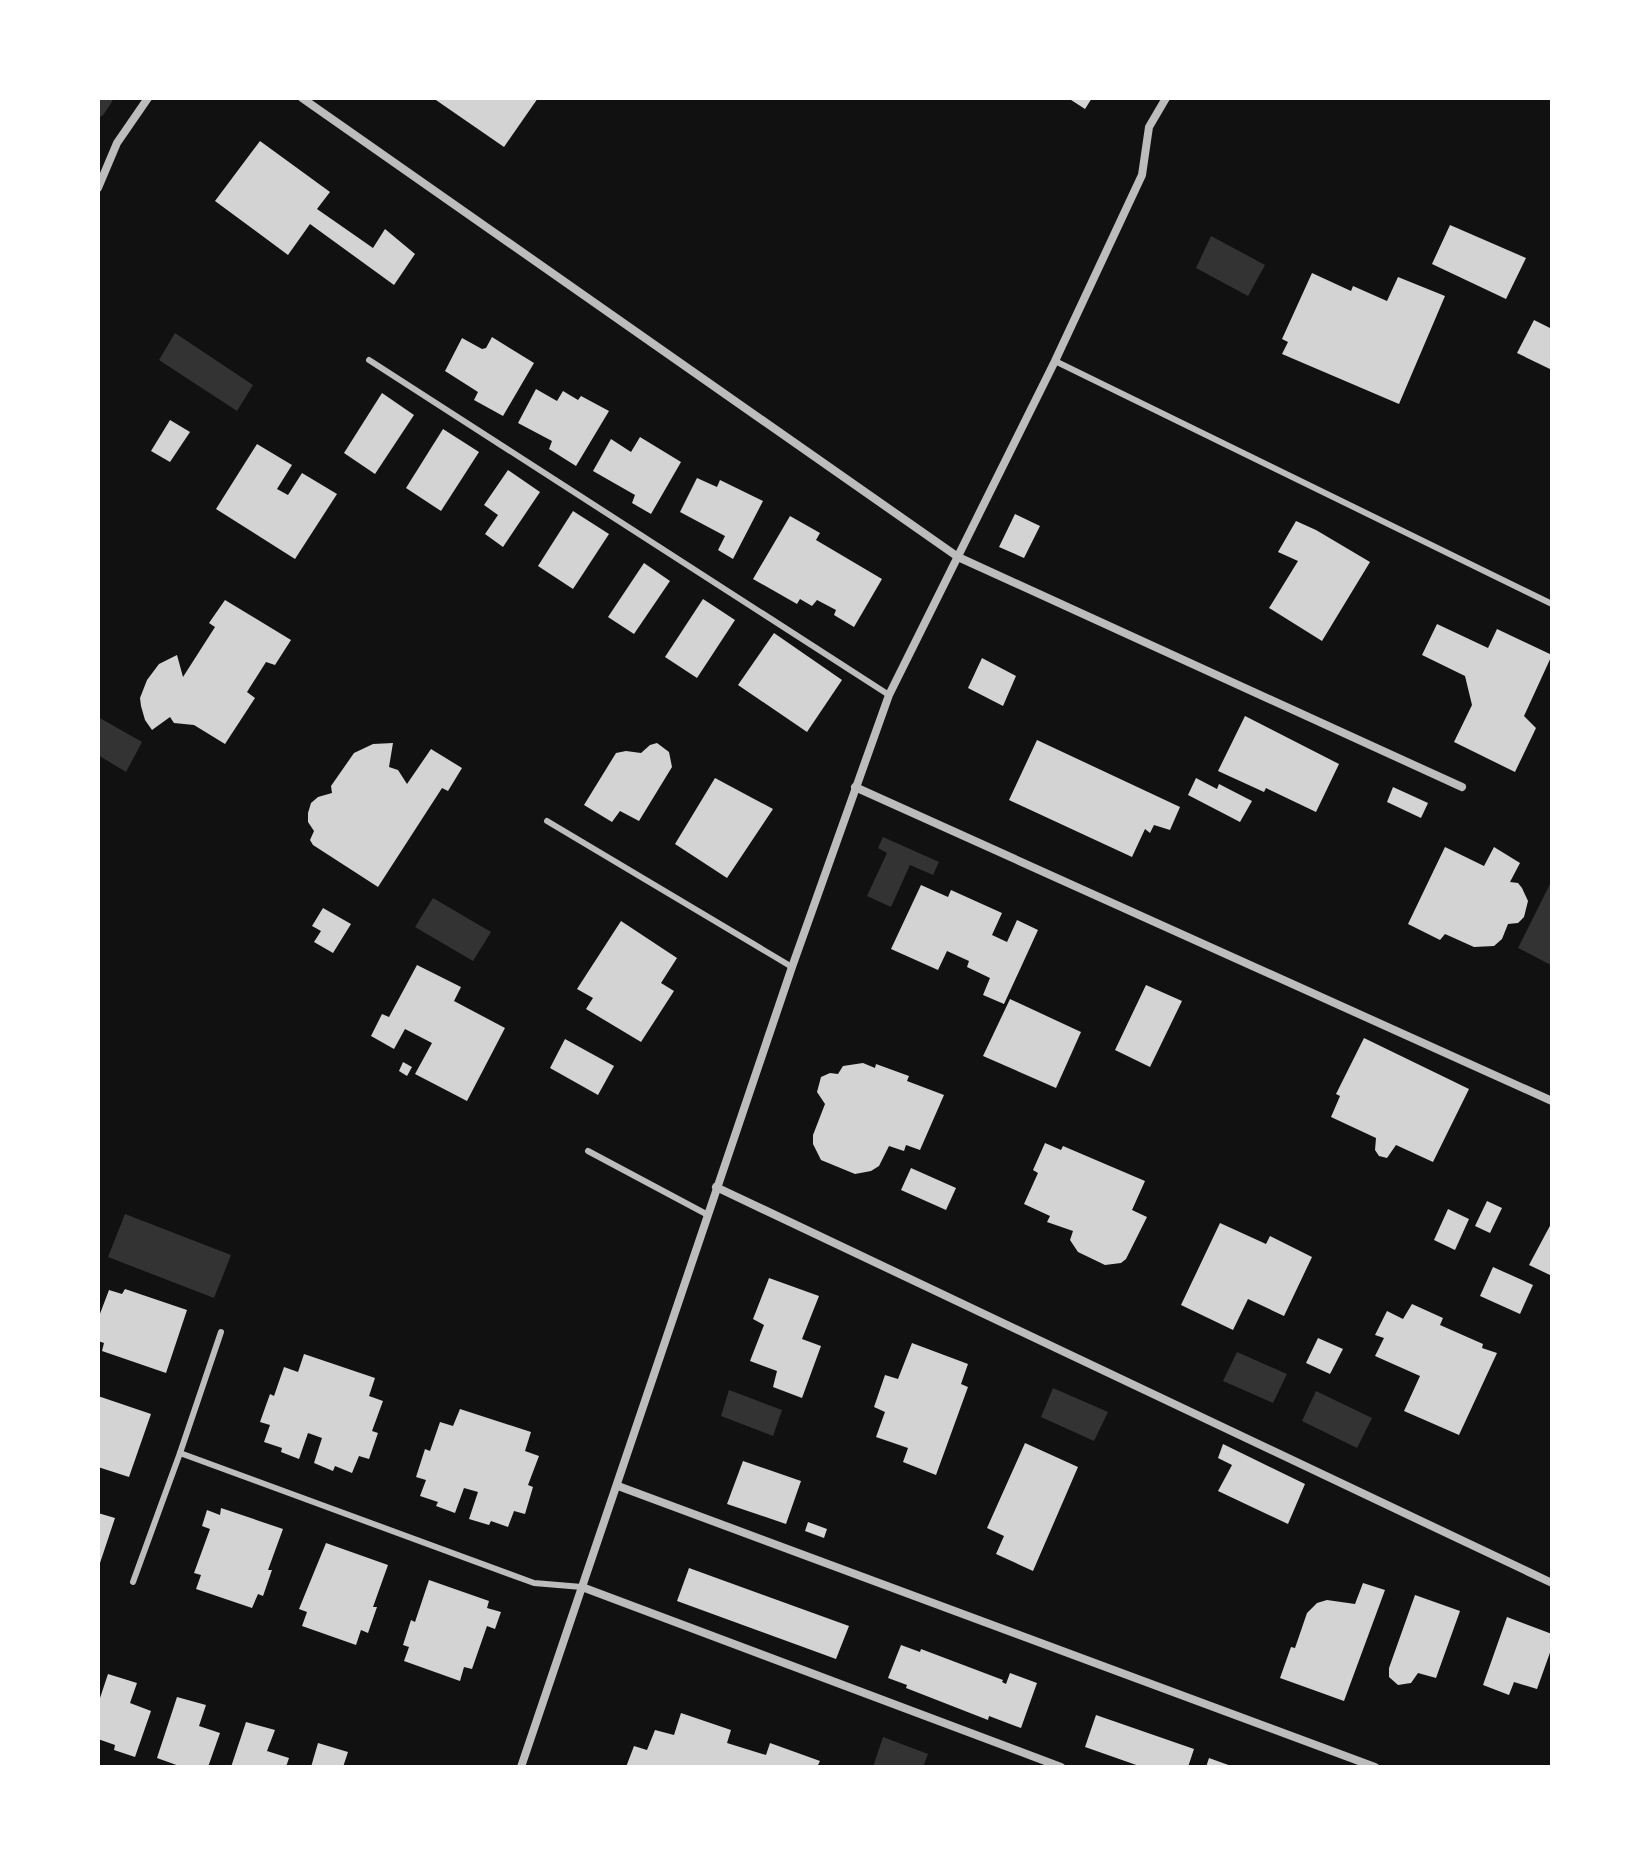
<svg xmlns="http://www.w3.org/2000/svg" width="1650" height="1865" viewBox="0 0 1650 1865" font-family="Quicksand,sans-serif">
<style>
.water{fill:#333}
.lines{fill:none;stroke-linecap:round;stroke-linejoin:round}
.stream{stroke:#333;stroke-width:14}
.building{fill:#d3d3d3}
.service{stroke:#bcbcbc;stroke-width:6}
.minor{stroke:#bcbcbc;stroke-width:8}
</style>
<rect width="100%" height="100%" fill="#111"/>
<g class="water">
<path d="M1211 236 1265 265 1248 296 1196 268Z"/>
<path d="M175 333 253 385 237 411 159 360Z"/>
<path d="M98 717 142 742 126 772 98 755Z"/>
<path d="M883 837 939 862 933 875 910 865 891 907 867 896 887 853 878 848Z"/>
<path d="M1550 884 1552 885 1551 965 1518 948Z"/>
<path d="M433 898 491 932 473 961 415 927Z"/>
<path d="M125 1214 231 1255 214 1298 108 1257Z"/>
<path d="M1237 1352 1287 1374 1273 1403 1223 1381Z"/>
<path d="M1053 1388 1108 1412 1094 1441 1041 1417Z"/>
<path d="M729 1390 782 1410 773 1436 721 1416Z"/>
<path d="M1316 1391 1372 1418 1357 1448 1302 1421Z"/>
<path d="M883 1737 928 1754 923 1767H873Z"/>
</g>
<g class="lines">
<path class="stream" d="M98 110 106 98"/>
</g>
<g class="building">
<path d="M433 98H538L504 147Z"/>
<path d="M1068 98H1092L1085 109Z"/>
<path d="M260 141 330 192 317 209 373 248 385 229 415 254 394 285 310 224 288 255 215 201Z"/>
<path d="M1450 225 1526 258 1506 299 1432 264Z"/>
<path d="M1312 273 1351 291 1353 286 1387 301 1398 277 1445 296 1399 404 1282 354 1288 342 1282 339Z"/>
<path d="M1534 320 1552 329V370L1517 353Z"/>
<path d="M492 337 534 363 503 416 474 400 478 392 445 371 462 338 482 349 486 348Z"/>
<path d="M536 389 557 401 563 391 578 400 581 396 609 411 576 466 549 449 552 441 518 423Z"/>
<path d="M382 393 414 415 375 474 344 453Z"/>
<path d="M170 420 190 432 170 462 151 451Z"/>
<path d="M443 429 479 452 441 511 406 488Z"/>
<path d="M640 437 681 462 651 514 632 503 635 495 593 471 611 439 631 452Z"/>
<path d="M257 444 292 465 277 489 288 495 302 473 337 494 295 559 216 509Z"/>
<path d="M508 470 540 492 503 547 485 534 498 515 484 505Z"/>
<path d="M697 478 717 487 720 480 763 501 733 559 718 550 725 536 680 512Z"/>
<path d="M573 511 609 534 573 589 538 566Z"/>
<path d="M1015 514 1040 526 1024 558 999 547Z"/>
<path d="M790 516 820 533 816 540 882 579 854 627 834 615 836 610 817 600 812 606 800 599 797 604 753 579Z"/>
<path d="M1296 521 1316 530 1370 562 1322 641 1269 608 1298 561 1278 552Z"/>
<path d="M644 563 670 581 634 634 608 617Z"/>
<path d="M703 599 735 620 697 678 665 657Z"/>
<path d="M225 600 291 640 275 665 266 662 247 692 255 698 225 744 194 725 174 723 170 717 152 730 145 720 141 706 140 698 147 680 159 664 177 655 183 677 215 627 209 623Z"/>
<path d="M1437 624 1488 648 1497 629 1552 655 1524 716 1536 728 1515 772 1454 742 1472 705 1465 676 1422 655Z"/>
<path d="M774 633 842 680 807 732 738 685Z"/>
<path d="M982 658 1016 676 1003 706 968 688Z"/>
<path d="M1245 716 1339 764 1316 812 1266 788 1264 792 1218 771Z"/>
<path d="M1037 740 1180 807 1170 830 1154 825 1150 833 1145 829 1132 857 1009 800Z"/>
<path d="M393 743 389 767 398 770 407 784 431 749 462 768 448 791 442 788 378 887 313 845 310 840 314 831 308 822V813L311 803 318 797 332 793 331 786 354 753 373 744Z"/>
<path d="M657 743 669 752 672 767 639 821 620 811 612 822 584 805 616 753 626 751 641 753 650 745Z"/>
<path d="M715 778 773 809 727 878 675 844Z"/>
<path d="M1196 778 1217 789 1219 784 1252 801 1240 822 1188 795Z"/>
<path d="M1393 787 1428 803 1421 818 1387 802Z"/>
<path d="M1445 847 1484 866 1494 847 1520 863 1510 882 1518 883 1522 888 1528 901 1524 917 1518 923 1508 924 1502 939 1494 946 1474 947 1445 934 1440 940 1408 924Z"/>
<path d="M921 885 948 897 951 890 1002 913 992 935 1007 942 1017 920 1038 930 1004 1004 983 995 990 978 967 967 969 961 947 951 938 970 891 949Z"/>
<path d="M323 908 351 924 333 953 314 942 321 931 312 926Z"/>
<path d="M621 921 677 958 661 983 674 991 641 1042 586 1009 593 998 577 989Z"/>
<path d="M417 965 461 987 454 1001 505 1028 467 1101 415 1074 432 1043 405 1029 394 1049 371 1036 382 1014 389 1017Z"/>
<path d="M1146 985 1182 1001 1150 1067 1115 1050Z"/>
<path d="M1010 999 1081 1032 1056 1088 983 1056Z"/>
<path d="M1364 1038 1469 1089 1433 1162 1396 1145 1387 1158 1379 1156 1375 1150 1376 1138 1331 1117 1340 1096 1336 1094Z"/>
<path d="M565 1039 614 1066 598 1095 550 1068Z"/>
<path d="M403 1062 412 1067 407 1076 399 1071Z"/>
<path d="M863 1063 875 1068 876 1064 909 1076 907 1081 944 1095 920 1150 906 1145 904 1151 889 1146 879 1166 871 1171 855 1174 821 1160 813 1144V1135L825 1104 817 1092 821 1077 830 1073 838 1074 843 1066Z"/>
<path d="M1045 1143 1061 1150 1063 1146 1145 1181 1132 1210 1147 1217 1126 1259 1121 1263 1105 1265 1078 1252 1070 1240 1073 1231 1047 1222 1050 1216 1024 1204 1038 1173 1033 1170Z"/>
<path d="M911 1168 956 1188 946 1210 901 1190Z"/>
<path d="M1487 1201 1502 1208 1490 1233 1475 1226Z"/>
<path d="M1448 1209 1469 1219 1455 1250 1434 1240Z"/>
<path d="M1552 1222V1276L1529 1265Z"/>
<path d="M1220 1223 1266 1244 1270 1236 1312 1257 1284 1316 1248 1299 1233 1330 1181 1305Z"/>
<path d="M1493 1267 1533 1285 1520 1314 1480 1296Z"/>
<path d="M769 1278 819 1296 802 1339 821 1346 802 1398 773 1387 777 1371 750 1361 764 1325 753 1319Z"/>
<path d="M125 1289 187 1310 166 1373 102 1351 104 1343 98 1341V1319L109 1290 122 1294Z"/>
<path d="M1412 1304 1443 1318 1440 1325 1483 1344 1482 1348 1497 1353 1459 1435 1404 1411 1420 1376 1375 1356 1384 1338 1375 1335 1387 1311 1403 1319Z"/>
<path d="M1318 1338 1343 1349 1330 1374 1306 1363Z"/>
<path d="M912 1343 968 1364 961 1384 968 1387 936 1475 903 1462 908 1448 876 1437 885 1412 874 1407 885 1375 898 1379Z"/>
<path d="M304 1354 375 1378 369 1396 383 1401 372 1431 378 1433 369 1459 359 1456 352 1473 335 1466 333 1471 314 1463 322 1438 308 1433 299 1459 281 1452 282 1448 264 1442 270 1425 260 1422 270 1394 274 1396 284 1367 298 1372Z"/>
<path d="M98 1396 151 1414 129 1477 98 1467Z"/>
<path d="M460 1409 531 1432 525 1451 539 1456 528 1485 533 1487 525 1514 514 1511 508 1527 491 1521 489 1525 469 1519 478 1492 464 1488 455 1513 436 1506 438 1502 420 1496 426 1480 416 1477 425 1449 430 1451 440 1422 453 1426Z"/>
<path d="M1025 1443 1078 1467 1033 1571 996 1554 1004 1536 987 1528Z"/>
<path d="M1223 1444 1305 1484 1288 1524 1218 1491 1232 1465 1218 1458Z"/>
<path d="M743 1461 801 1481 786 1524 727 1504Z"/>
<path d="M221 1508 283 1529 268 1570H272L263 1596 258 1594 252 1608 196 1589 201 1575 194 1573 210 1529 202 1526 207 1510 220 1515Z"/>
<path d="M98 1513 115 1518 99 1566H98Z"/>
<path d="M808 1522 827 1529 824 1538 805 1531Z"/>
<path d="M326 1543 388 1565 373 1607H377L368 1633 361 1630 356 1645 302 1626 307 1612 299 1609Z"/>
<path d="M689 1568 849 1626 836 1659 677 1601Z"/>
<path d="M429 1580 489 1601 487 1608 501 1612 495 1629 487 1626 472 1669 464 1667 460 1681 404 1661 409 1647 403 1645 411 1620 415 1622Z"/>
<path d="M1363 1583 1385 1590 1344 1701 1280 1678 1291 1647 1295 1648 1307 1613 1317 1603 1327 1600 1355 1604Z"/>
<path d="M1415 1595 1460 1611 1436 1678 1418 1673 1411 1683 1398 1685 1389 1677V1668Z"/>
<path d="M1507 1617 1552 1634V1647L1537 1689 1514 1682 1509 1695 1483 1685Z"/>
<path d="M901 1645 920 1652 921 1649 1003 1680 1002 1682 1006 1684 1010 1673 1037 1683 1021 1728 989 1716 988 1720 906 1688 907 1685 888 1678Z"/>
<path d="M108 1674 137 1683 130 1703 151 1711 135 1757 114 1750 115 1745 98 1739V1704Z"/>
<path d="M177 1697 206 1705 199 1726 220 1733 208 1767H182L157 1758Z"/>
<path d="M681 1713 731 1730 727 1743 766 1755 770 1743 820 1761 817 1767H626L634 1746 647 1750 655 1730 674 1735Z"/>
<path d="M1096 1715 1194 1749 1188 1767H1142L1085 1747Z"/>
<path d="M246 1722 275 1730 267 1751 289 1758 286 1767H231Z"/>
<path d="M318 1743 348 1752 343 1767H311Z"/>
<path d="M1209 1758 1234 1767H1206Z"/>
</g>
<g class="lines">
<g class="service">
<path d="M369 360 889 695"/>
<path d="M1055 361 1552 604"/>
<path d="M547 821 792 967"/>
<path d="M588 1151 708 1215"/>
<path d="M180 1453 221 1332"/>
<path d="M133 1582 180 1453 534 1583 582 1587"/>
</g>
<g class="minor">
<path d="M302 98 958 557 1462 787"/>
<path d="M98 188 117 143 148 98"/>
<path d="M855 787 1552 1101"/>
<path d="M716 1187 1552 1583"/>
<path d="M618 1486 1375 1767"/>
<path d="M582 1587 1061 1767"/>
<path d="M521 1767 792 967 889 695 1055 361 1142 175 1149 127 1166 98"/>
</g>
</g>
<rect width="1650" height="1865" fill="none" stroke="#ffffff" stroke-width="200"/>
</svg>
